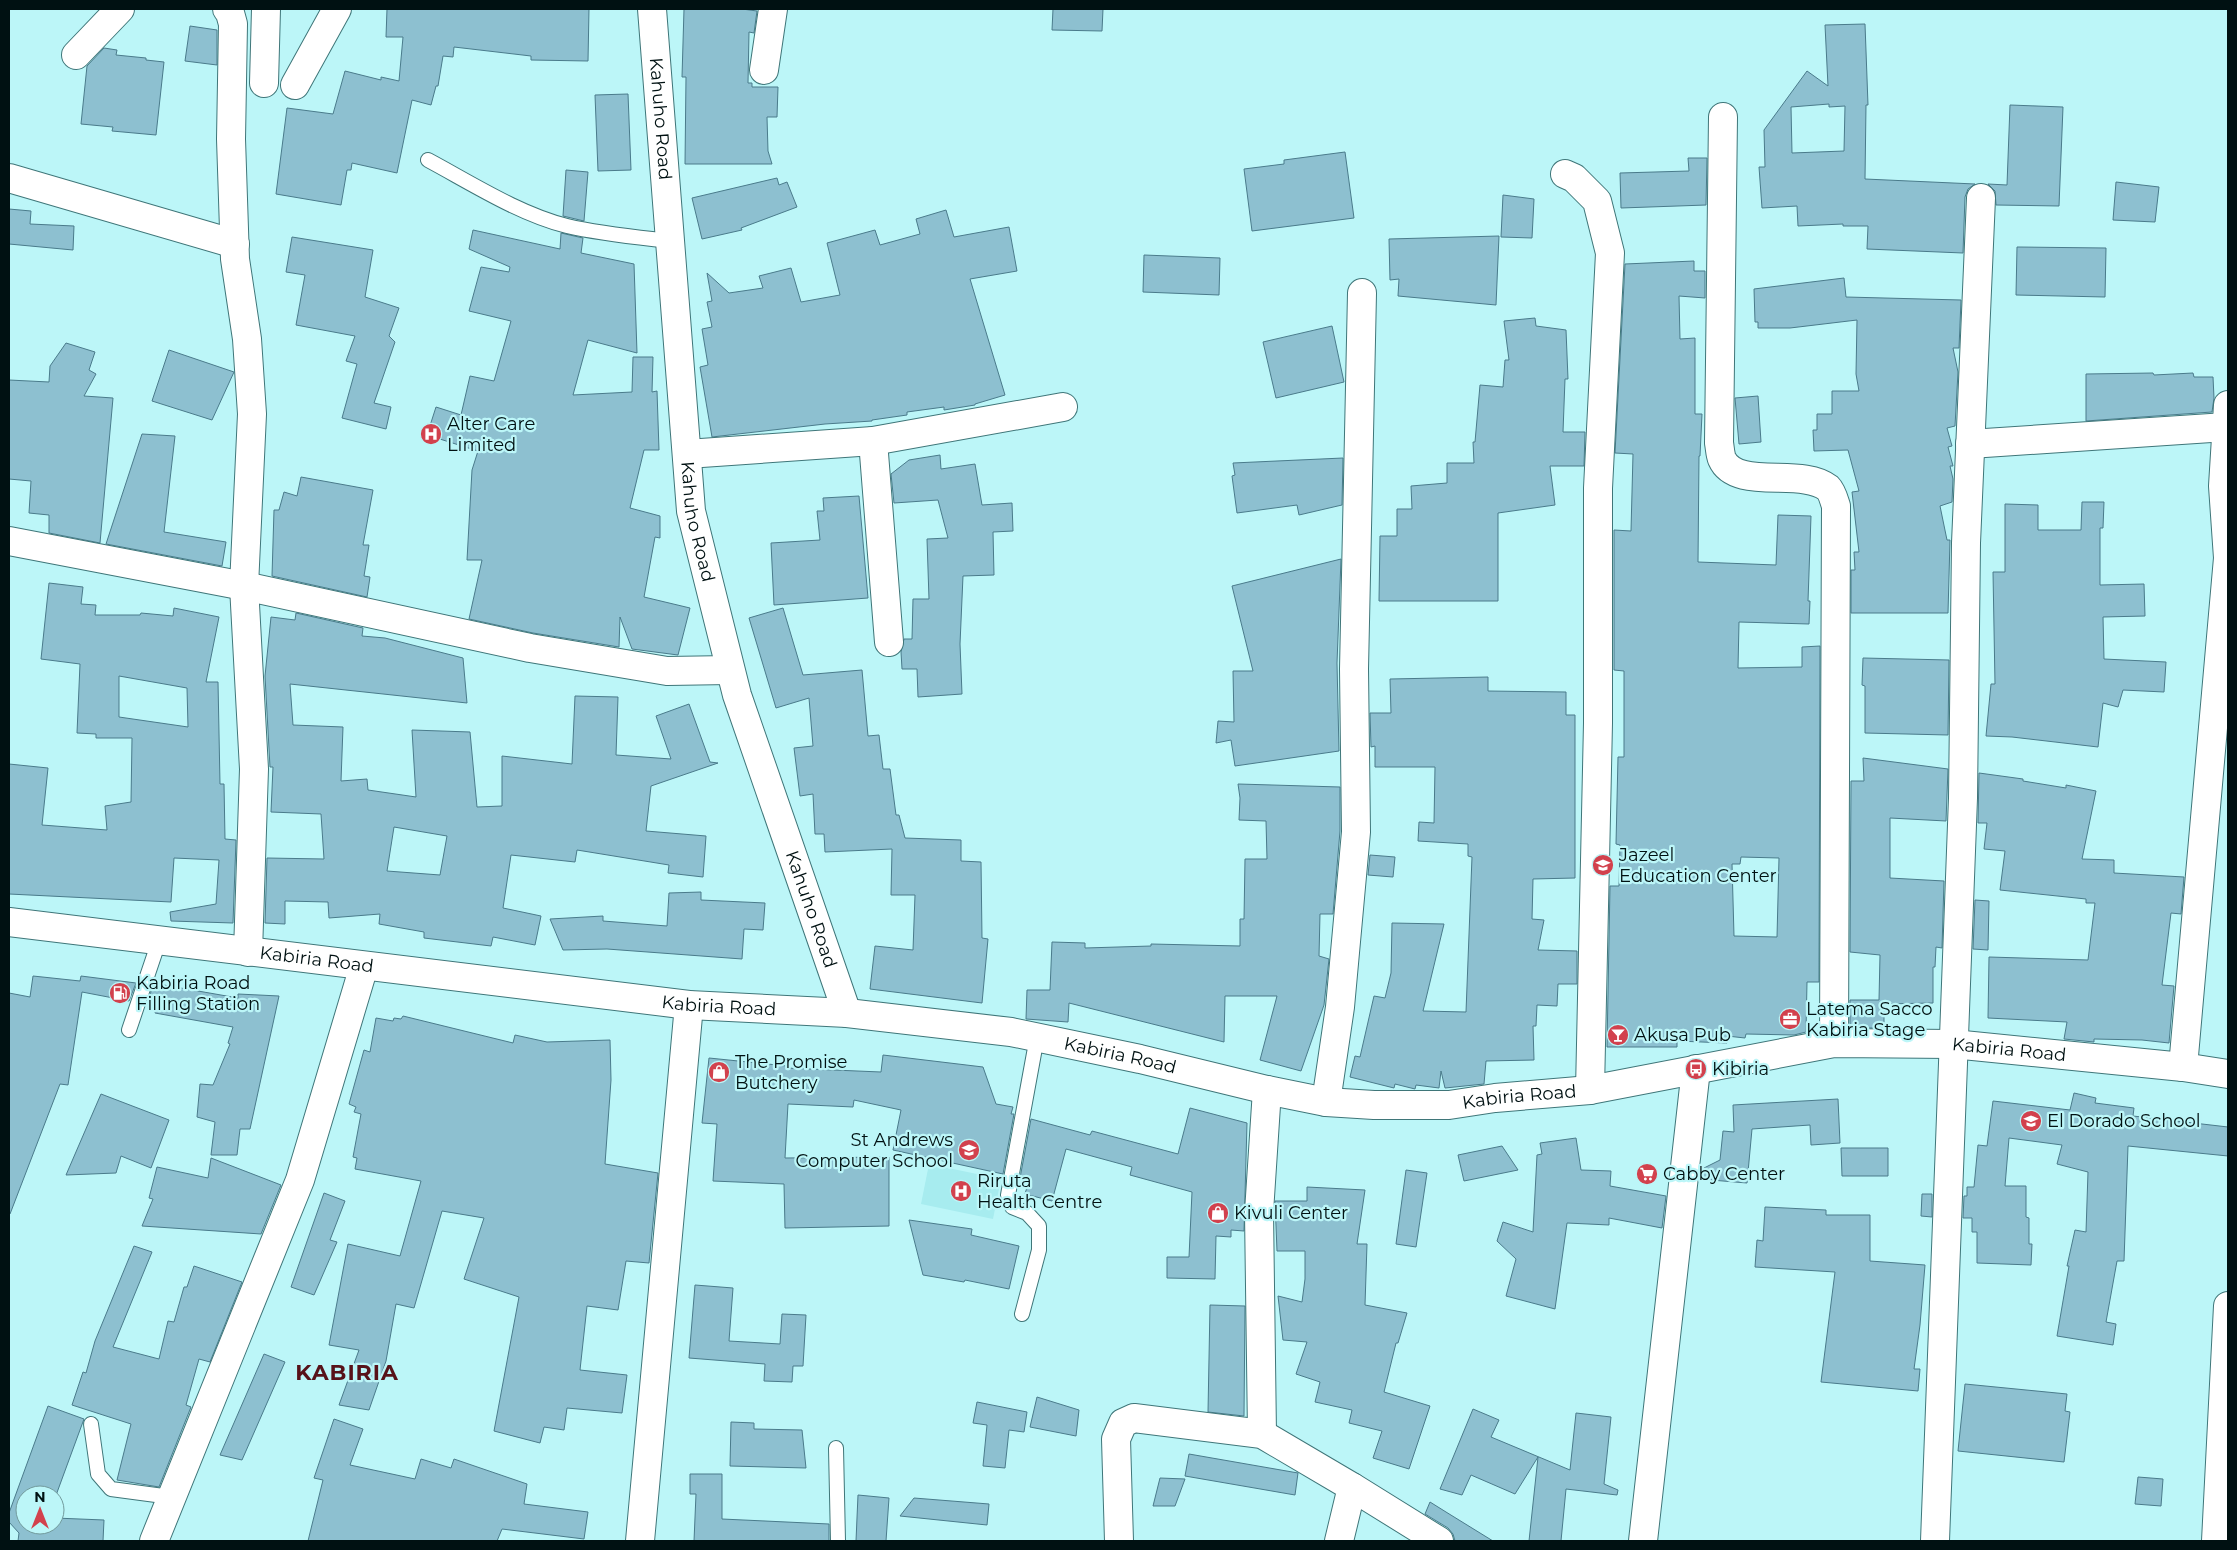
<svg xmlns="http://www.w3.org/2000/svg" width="2237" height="1550" viewBox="0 0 2237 1550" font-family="Montserrat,sans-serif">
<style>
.built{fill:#a7ecef}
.building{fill:#8dc0d0;stroke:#4a7b8b;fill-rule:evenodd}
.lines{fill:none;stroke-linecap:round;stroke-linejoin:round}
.lane-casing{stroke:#3f7679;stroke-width:16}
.street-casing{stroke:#3f7679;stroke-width:30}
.secondary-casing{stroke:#3f7679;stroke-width:30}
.lane{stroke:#fff;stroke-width:14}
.street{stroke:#fff;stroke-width:28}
.secondary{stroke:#fff;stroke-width:28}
.labels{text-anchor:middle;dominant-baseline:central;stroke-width:4.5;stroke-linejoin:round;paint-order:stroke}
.street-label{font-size:18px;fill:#001112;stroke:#bcf6f8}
.poi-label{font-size:18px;fill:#001112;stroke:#bcf6f8;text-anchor:start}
.district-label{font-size:22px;font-weight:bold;letter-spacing:1px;fill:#571219;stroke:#bcf6f8}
</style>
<rect width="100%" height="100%" fill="#bcf6f8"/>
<path class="built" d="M929 1164 1001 1179 993 1219 921 1204Z"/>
<g class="building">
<path d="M387 9H589L588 61 531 60V56L454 47 453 57 443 56 438 86H436L431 105 412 100 397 173 352 163 351 170H347L341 205 276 194 287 108 333 114 345 71 381 80V77L399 81 403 37H386Z"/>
<path d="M684 9H742L757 11 754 33 749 32 748 83H752V87H778L777 117H767L768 151 772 164H685L686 77H682Z"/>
<path d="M1053 9H1103L1102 31 1052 30Z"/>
<path d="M1865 24 1868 105H1866L1865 179 1975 184 1968 189 1965 197 1963 253 1867 249 1868 226H1843V224L1798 226 1797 206 1762 208 1759 167H1765L1764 130 1807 71 1828 86 1825 25ZM1829 104V107L1845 106 1844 151 1792 153 1791 107Z"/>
<path d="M190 26 217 30V65L185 61Z"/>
<path d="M104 48 117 50 116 55 146 58V60L164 62 156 135 112 131 113 127 81 124 87 66Z"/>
<path d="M628 94 631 170 598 171 595 95Z"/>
<path d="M2010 105 2063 107 2059 206 1996 205 1995 191 1988 184 2007 185Z"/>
<path d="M1345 152 1354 218 1252 231 1244 169 1284 164V160Z"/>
<path d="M1688 158H1707L1706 205 1621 208 1620 173 1689 171Z"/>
<path d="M566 170 588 172 584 221 563 216Z"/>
<path d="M777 178 779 185 787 182 797 207 741 228 742 230 702 239 692 198Z"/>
<path d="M2116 182 2159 187 2155 222 2113 220Z"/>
<path d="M1503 195 1534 199 1532 238 1501 237Z"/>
<path d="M9 209 31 211 30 224 74 226 73 250 9 244Z"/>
<path d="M946 210 954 237 1009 227 1017 271 970 279 1005 395 975 404V405L944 410V407L907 412V415L872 420V421L825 424 712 437 700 367 708 365 702 329 712 327 707 302 712 301 707 273 729 293 763 288 759 276 791 268 801 302 840 295 827 243 875 230 880 245 920 234 916 219Z"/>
<path d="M473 230 560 249 561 233 583 238 581 253 634 264 637 353 588 340 573 395 632 392 633 357H653L652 392 657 391 659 450H644L630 508 660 516V538L655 537 644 597 690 608 678 655 632 649 620 617 619 647 533 633 469 619 482 560H467L472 470 478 451 427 435 436 407 461 415 470 376 494 381 511 321 469 311 481 267 509 272 510 267 469 249Z"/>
<path d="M1499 236 1496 305 1398 296 1399 279 1390 280 1389 239Z"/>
<path d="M292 237 373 250 365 297 399 308 389 336 395 342 374 403 391 407 386 429 342 418 357 364 346 361 355 336 296 325 305 275 286 272Z"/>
<path d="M2017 247 2106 248 2105 297 2016 295Z"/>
<path d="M1144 255 1220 258 1219 295 1143 292Z"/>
<path d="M1694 261V271H1705V298L1679 296 1680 339 1695 338V414H1702L1700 456H1699L1698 562 1776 565 1778 515 1811 516 1808 601H1810L1809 624 1739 622 1738 668 1802 667V647L1820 646 1819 982H1807L1806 1032 1794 1035 1746 1034 1745 1038 1727 1036V1043L1677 1041V1047H1607L1610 886H1619L1620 845 1616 844 1618 757H1624V671L1614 670V530L1631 531 1633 454 1615 453 1625 264ZM1741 857 1779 858 1777 937 1734 936 1732 864H1740Z"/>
<path d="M1844 278 1846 297 1961 300 1959 348H1953L1958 372 1955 426 1947 428 1952 446 1948 447 1953 466H1950L1953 479 1952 502 1940 506 1947 540H1950L1948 613H1851V570H1855L1854 552H1859L1852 492 1859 491 1848 450 1814 451 1813 430H1817V414H1832V391H1859L1856 374 1857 320 1790 328H1758V322H1755L1754 289Z"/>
<path d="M1535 318 1536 326 1566 330 1568 379H1565L1563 432H1585L1584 466H1550L1555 505 1498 513V601H1379L1380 536H1397V509H1412L1411 486 1447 483V463H1474L1473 442H1475L1480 385 1503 387 1505 360H1509L1504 321Z"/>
<path d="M1332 326 1344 382 1276 398 1263 342Z"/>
<path d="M66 343 95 352 89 370 96 374 84 396 113 398 100 543 49 533V515L29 513 31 481 9 479V380L49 382 50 366Z"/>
<path d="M169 350 234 372 212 420 152 401Z"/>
<path d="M2153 373 2154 375 2193 373 2194 377H2213L2214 398 2212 412 2086 421V374Z"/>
<path d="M1758 396 1761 442 1739 444 1735 398Z"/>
<path d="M142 434 175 436 164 532 226 542 222 566 106 544Z"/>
<path d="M940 455 941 469 975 464 982 505 1012 503 1013 531 993 532 994 575 963 576 960 644 962 694 918 697 917 669H902L901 652 904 639H912L913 599H929L927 539 948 538 938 500 894 503 891 474 909 460Z"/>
<path d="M1343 458 1342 505 1299 515 1297 505 1237 513 1232 476 1235 475 1233 463Z"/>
<path d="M301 477 373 490 363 545H369L364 576 370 577 367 597 272 576 274 510H279L284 492 297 496Z"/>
<path d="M859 496 868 598 774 605 771 543 820 540 817 511H824L823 498Z"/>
<path d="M2082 502H2104L2103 528H2100V585L2144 584 2145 616 2103 617 2104 659 2166 662 2164 692 2123 690 2118 707 2103 703 2098 747 2012 737 1986 736 1991 684H1995L1993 572H2005V504L2038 505V530H2081Z"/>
<path d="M1341 559 1337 663 1339 751 1235 766 1231 740 1216 743 1218 721 1234 722 1233 671H1253L1232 586Z"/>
<path d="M49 583 83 587 81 604 96 605 95 615H140L141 613 173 616 174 608 219 617 206 682H218L220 784H224L225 839 236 840 233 923 171 921 170 912 216 904 219 860 174 858 171 902 9 894V764L48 768 42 825 107 830 105 806 131 802 132 738H96V734L77 733 80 664 41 659ZM119 676 187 688 188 727 119 717Z"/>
<path d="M783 608 803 675 862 670 868 736 879 735 883 769H890L896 815H899L905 838 961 840V861L981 862 982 938 988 939 982 1003 870 989 875 946 913 950 915 895H891L892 849 825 852 824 834H815L813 794 800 796 794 748 813 746 809 698 776 708 749 618Z"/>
<path d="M296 613 363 628 362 636 385 638 463 658 467 703 290 684 293 725 343 727 341 781 367 779 368 790 416 797 412 730 470 732 477 807 502 806V756L572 764 575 696 618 697 616 755 671 759 656 716 689 704 710 762 718 763 651 786 646 831 706 836 703 877 668 873 669 865 577 850 575 862 511 855 503 908 541 916 535 945 493 937 491 946 424 938V932L379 924 380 914 329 918 328 902 285 901V924L265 923 267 858 324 859 321 814 271 812 273 767H270L265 676 271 617 295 620ZM394 827 447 836 440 875 387 871Z"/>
<path d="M1863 658 1949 660 1948 735 1865 733V686L1862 685Z"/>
<path d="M1488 677V691L1566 692V715H1575V878L1533 879 1532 919 1544 920 1538 950 1577 951V984H1558L1557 1006 1537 1005 1536 1026H1533L1534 1060 1486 1061 1484 1084 1445 1088 1441 1071 1439 1088 1416 1085 1415 1089 1395 1084 1394 1088 1350 1077 1355 1056 1360 1057 1374 996 1385 998 1391 973 1392 923 1444 924 1423 1011 1466 1012 1472 857 1468 856V844L1418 841 1419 822 1434 823 1435 767H1375V746L1371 747 1370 713H1391L1390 679Z"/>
<path d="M1863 758 1948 769 1946 821 1890 818V878L1944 881 1942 948 1936 947 1935 967H1933V1003L1884 1004V1028H1850V1000H1879L1880 955 1850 952 1851 781H1864Z"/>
<path d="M1979 773 2023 779V781L2066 788V785L2096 791 2082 859 2114 860V873L2184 877 2181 914 2171 913 2162 985 2174 986 2169 1043 2142 1040 2094 1039V1042L2064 1039 2067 1022 1988 1018 1989 957 2088 960 2095 903H2086V899L2000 890 2005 851 1984 849 1987 823H1978Z"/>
<path d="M1238 784 1340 787V831L1333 914H1320L1319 956 1329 959 1324 1005 1301 1071 1260 1060 1277 996H1225L1224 1042 1069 1003 1068 1022 1026 1019 1027 990H1050L1052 942 1085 943V948L1151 946V944L1240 946V919H1244L1245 859H1267L1266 821 1239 820 1240 798Z"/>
<path d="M1370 855 1395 857 1393 877 1368 875Z"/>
<path d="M701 892V900L765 903 763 930 744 929 742 959 607 949 563 950 550 919 603 916V921L667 926 669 893Z"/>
<path d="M1975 900 1989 901 1988 950 1973 949Z"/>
<path d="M33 976 80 981 81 976 136 983 129 1001 82 992 68 1085 60 1084 10 1214H9V993L30 997Z"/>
<path d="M158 984 238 998V994L279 996 250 1129H240L237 1155H211L215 1122 197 1117 200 1084 213 1085 230 1044 228 1043 233 1027 155 1013 156 1007 147 1005 153 985 158 986Z"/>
<path d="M403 1016 513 1043 515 1035 547 1042 610 1040 611 1080 605 1164 658 1173 649 1263 626 1261 618 1310 587 1306 580 1370 627 1375 622 1413 567 1408 564 1430 544 1427 540 1443 494 1431 519 1297 464 1279 484 1218 442 1211 414 1308 396 1304 386 1361 369 1410 339 1405 359 1350 329 1345 348 1244 400 1256 421 1181 355 1169 357 1158 353 1157 361 1114 354 1112 356 1107 349 1104 364 1050 370 1052 376 1018 393 1021 394 1018 401 1019Z"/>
<path d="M883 1055 983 1067 996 1104 1013 1107 1011 1114H1014L1003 1174 893 1150 901 1110 854 1100 853 1107 788 1104 785 1158 889 1157V1226L785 1228 784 1184 713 1181 717 1124 702 1123 709 1058 787 1066 786 1068 881 1072Z"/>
<path d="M2074 1093 2096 1098 2095 1103 2134 1108 2133 1116 2228 1127V1156L2128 1146 2124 1261H2117L2106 1322 2116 1324 2113 1345 2057 1336 2069 1266H2067L2075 1230 2086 1232 2088 1172 2057 1164 2062 1145 2009 1138 2005 1186H2026V1217L2029 1218V1244H2032L2031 1265 1977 1263V1232H1972V1218H1963L1964 1196H1967V1187H1974L1978 1145 1987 1146 1993 1101 2070 1110Z"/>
<path d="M101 1094 169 1120 151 1168 121 1156 116 1173 66 1175Z"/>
<path d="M1838 1099 1840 1143 1811 1145 1810 1125 1752 1129 1747 1183 1699 1179 1700 1170 1720 1160 1723 1131 1734 1132 1733 1105Z"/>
<path d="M1190 1108 1247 1123 1244 1231 1231 1230V1237L1216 1236 1215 1279 1167 1278V1257H1189L1192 1192 1130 1175 1132 1167 1066 1149 1052 1201 1025 1194 1029 1180 1020 1178 1031 1119 1090 1135 1092 1131 1178 1154Z"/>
<path d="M1576 1138 1581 1170 1611 1171 1610 1186 1666 1196 1662 1228 1609 1218V1225L1567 1223 1555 1309 1506 1296 1516 1259 1497 1241 1503 1222 1533 1232 1537 1155 1542 1154 1540 1143Z"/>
<path d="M1502 1146 1518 1170 1464 1181 1458 1155Z"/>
<path d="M1841 1148H1888V1176H1842Z"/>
<path d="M211 1158 281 1185 261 1234 142 1226 153 1199 149 1198 157 1167 208 1178Z"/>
<path d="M1406 1170 1427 1173 1416 1247 1396 1244Z"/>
<path d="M1307 1187 1365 1190 1357 1244H1367L1365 1305 1407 1313 1398 1343H1396L1384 1392 1430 1406 1409 1469 1373 1458 1382 1431 1349 1423 1352 1410 1315 1402 1320 1382 1296 1374 1307 1342 1283 1340 1278 1296 1302 1302 1305 1279V1251H1277L1275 1201H1307Z"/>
<path d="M324 1193 345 1201 330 1240 337 1242 314 1295 291 1287Z"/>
<path d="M1922 1194H1932V1217L1921 1216Z"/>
<path d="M1765 1207 1826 1210V1215H1870V1261L1925 1265 1920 1325 1914 1369H1920L1918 1391 1821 1382 1835 1272 1755 1267 1757 1240 1763 1241Z"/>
<path d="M909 1220 972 1229 971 1235 1019 1246 1009 1289 965 1280 964 1282 923 1275Z"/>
<path d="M134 1246 152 1252 113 1347 159 1359 168 1321 174 1322 184 1287H187L194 1266 242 1282 210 1362 199 1359 186 1405 191 1407 159 1487 117 1480 131 1424 72 1405 83 1372 86 1373 95 1341Z"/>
<path d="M695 1285 733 1288 729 1341 780 1344 782 1314 806 1315 803 1366H793L792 1382 764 1381 765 1364 689 1358Z"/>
<path d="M1210 1305 1245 1306 1244 1416 1208 1412Z"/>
<path d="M264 1354 285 1362 242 1460 220 1455Z"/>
<path d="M1965 1384 2067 1394 2065 1411 2070 1412 2064 1462 1958 1451Z"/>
<path d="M1037 1397 1079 1410 1076 1436 1030 1427Z"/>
<path d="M977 1402 1027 1412 1024 1432 1009 1430 1005 1468 983 1466 987 1425 973 1423Z"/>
<path d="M48 1406 84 1419 55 1498V1495H25V1525H55V1518L104 1520 103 1541H18L19 1533 9 1522V1513Z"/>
<path d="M1473 1409 1499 1420 1491 1437 1570 1470 1576 1413 1611 1417 1604 1484 1618 1490 1617 1495 1566 1489 1561 1541H1529L1538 1457 1515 1494 1471 1475 1462 1495 1440 1489Z"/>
<path d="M334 1419 363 1429 350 1465 415 1479 421 1459 451 1468 454 1459 527 1484 524 1504 588 1512 584 1539 502 1529 497 1541H308L323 1480 314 1478Z"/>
<path d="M731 1422 754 1423V1429L802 1430 806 1468 730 1466Z"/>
<path d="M1189 1454 1298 1473 1295 1495 1185 1476Z"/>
<path d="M690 1474H722V1519L829 1524V1541H694L696 1494H690Z"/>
<path d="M2138 1477 2163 1479 2161 1506 2135 1504Z"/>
<path d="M1160 1478 1185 1479 1175 1506H1153Z"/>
<path d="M858 1495 889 1498 886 1541H856Z"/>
<path d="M914 1498 989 1504 987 1525 900 1516Z"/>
<path d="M1430 1502 1446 1512 1493 1541H1455L1453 1534 1448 1528 1425 1514Z"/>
</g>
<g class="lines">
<g class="lane-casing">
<g id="lane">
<path d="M428 160C471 183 519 214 567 226 601 234 635 237 670 241"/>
<path d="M129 1030 159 941"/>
<path d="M1022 1314 1039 1250V1226L1027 1213 1012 1207 1008 1195 1037 1037"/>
<path d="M91 1424 98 1474 111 1489 171 1497"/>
<path d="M836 1448 838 1541"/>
</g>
</g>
<g class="street-casing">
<g id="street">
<path d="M227 9 230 13 233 24 231 139 235 259 247 339 252 414 244 586 254 769 248 952"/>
<path id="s1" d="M652 9 691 511 737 695 847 1013"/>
<path d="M76 55 120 9"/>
<path d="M764 70 773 9"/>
<path d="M264 83 266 9"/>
<path d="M295 85 337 9"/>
<path d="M1723 117 1719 443C1720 448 1720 454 1722 459 1736 491 1802 467 1828 488 1832 492 1834 500 1836 506L1834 1043"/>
<path d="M1565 174 1574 178 1597 201 1610 253 1598 488V723L1590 1090"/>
<path d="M9 178 235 244"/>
<path d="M873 441 889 642"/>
<path d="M1970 444 2226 427"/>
<path d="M687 454 873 441 1063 407"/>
<path d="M9 541 244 586 530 648 667 671 730 670"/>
<path d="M2183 1067 2228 558 2223 486 2228 405"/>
<path d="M1326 1102 1340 1007 1356 832 1354 669 1362 293"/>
<path d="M1262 1434 1259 1212 1267 1090"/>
<path d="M154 1541 300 1180 364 966"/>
<path d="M640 1541 689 1005"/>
<path d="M1119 1541 1116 1439 1123 1423 1134 1418 1262 1434 1352 1487 1439 1541"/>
<path d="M1339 1541 1352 1487"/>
<path d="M1643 1541 1696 1069"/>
<path d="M1935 1541 1963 798 1966 543 1981 198"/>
<path d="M2216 1541 2228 1306"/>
</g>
</g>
<g class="secondary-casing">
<g id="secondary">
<path id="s2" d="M9 922 689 1005 847 1013 1011 1032 1140 1059 1267 1090 1326 1102 1374 1105H1449L1495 1098 1590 1090 1834 1043 1953 1044 2183 1067 2228 1074"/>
</g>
</g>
<use href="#lane" class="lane"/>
<use href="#street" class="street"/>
<use href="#secondary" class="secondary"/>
</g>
<defs>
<g id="hospital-disc" transform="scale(1.125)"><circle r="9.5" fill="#d2414d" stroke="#bcf6f8"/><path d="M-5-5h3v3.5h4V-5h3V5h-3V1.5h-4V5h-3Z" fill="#fff"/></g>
<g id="school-disc" transform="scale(1.125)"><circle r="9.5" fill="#d2414d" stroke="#bcf6f8"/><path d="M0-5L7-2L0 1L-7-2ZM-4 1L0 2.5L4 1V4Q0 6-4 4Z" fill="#fff"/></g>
<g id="fuel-disc" transform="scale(1.125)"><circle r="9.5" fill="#d2414d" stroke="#bcf6f8"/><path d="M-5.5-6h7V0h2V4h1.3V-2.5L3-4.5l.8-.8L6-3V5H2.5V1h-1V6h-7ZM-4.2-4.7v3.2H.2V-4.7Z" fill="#fff"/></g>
<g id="office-disc" transform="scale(1.125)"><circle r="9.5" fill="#d2414d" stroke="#bcf6f8"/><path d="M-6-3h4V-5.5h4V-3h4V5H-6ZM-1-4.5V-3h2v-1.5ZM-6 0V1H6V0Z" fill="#fff"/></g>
<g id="bar-disc" transform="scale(1.125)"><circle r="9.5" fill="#d2414d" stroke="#bcf6f8"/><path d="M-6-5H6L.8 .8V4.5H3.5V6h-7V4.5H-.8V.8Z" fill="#fff"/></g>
<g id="bus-disc" transform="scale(1.125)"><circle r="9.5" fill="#d2414d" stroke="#bcf6f8"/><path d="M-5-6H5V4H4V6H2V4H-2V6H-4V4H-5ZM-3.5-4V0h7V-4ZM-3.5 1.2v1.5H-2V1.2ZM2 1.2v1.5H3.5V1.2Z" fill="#fff"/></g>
<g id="shop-disc" transform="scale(1.125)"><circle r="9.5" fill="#d2414d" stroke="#bcf6f8"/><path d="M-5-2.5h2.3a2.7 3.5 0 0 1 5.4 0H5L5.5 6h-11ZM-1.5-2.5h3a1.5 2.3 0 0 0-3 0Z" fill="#fff"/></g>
<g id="supermarket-disc" transform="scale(1.125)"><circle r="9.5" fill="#d2414d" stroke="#bcf6f8"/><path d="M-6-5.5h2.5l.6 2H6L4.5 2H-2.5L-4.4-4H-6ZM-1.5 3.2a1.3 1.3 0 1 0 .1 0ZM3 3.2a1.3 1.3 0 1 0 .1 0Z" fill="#fff"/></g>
</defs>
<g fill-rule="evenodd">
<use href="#hospital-disc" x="431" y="434"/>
<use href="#school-disc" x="1603" y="865"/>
<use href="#fuel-disc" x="120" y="993"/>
<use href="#office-disc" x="1790" y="1019"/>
<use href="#bar-disc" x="1618" y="1035"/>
<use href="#bus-disc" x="1696" y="1069"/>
<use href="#shop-disc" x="719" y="1072"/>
<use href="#school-disc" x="2031" y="1121"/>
<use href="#school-disc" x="969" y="1150"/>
<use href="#supermarket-disc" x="1647" y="1174"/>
<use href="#hospital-disc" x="961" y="1191"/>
<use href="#shop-disc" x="1218" y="1213"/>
</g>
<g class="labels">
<g class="street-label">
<text stroke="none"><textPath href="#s1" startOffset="110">Kahuho Road</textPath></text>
<text stroke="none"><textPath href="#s1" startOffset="515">Kahuho Road</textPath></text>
<text stroke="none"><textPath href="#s1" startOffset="920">Kahuho Road</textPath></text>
<text stroke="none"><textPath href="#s2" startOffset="310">Kabiria Road</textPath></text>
<text stroke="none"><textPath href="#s2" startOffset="715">Kabiria Road</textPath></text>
<text stroke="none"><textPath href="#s2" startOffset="2020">Kabiria Road</textPath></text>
<text stroke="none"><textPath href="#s2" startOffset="1120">Kabiria Road</textPath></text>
<text stroke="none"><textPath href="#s2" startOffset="1525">Kabiria Road</textPath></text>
</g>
<g class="poi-label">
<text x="447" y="424">Alter Care<tspan x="447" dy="21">Limited</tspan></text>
<text x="1619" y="855">Jazeel<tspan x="1619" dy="21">Education Center</tspan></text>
<text x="136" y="983">Kabiria Road<tspan x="136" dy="21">Filling Station</tspan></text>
<text x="1806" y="1009">Latema Sacco<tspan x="1806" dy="21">Kabiria Stage</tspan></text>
<text x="1634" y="1035">Akusa Pub</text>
<text x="735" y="1062">The Promise<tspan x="735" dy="21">Butchery</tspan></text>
<text x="1712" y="1069">Kibiria</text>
<text x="2047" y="1121">El Dorado School</text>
<text x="953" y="1140" text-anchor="end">St Andrews<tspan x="953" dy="21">Computer School</tspan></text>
<text x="1663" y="1174">Cabby Center</text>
<text x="977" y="1181">Riruta<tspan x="977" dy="21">Health Centre</tspan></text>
<text x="1234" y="1213">Kivuli Center</text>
</g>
<g class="district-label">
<text x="347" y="1372">KABIRIA</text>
</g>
</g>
<rect width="2237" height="1550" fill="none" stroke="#001112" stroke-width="20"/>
<g transform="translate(40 1510)"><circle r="24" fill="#bcf6f8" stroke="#719a9c"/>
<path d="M0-4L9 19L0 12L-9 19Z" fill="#d2414d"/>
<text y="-8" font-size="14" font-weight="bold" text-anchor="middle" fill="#001112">N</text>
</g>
</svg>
